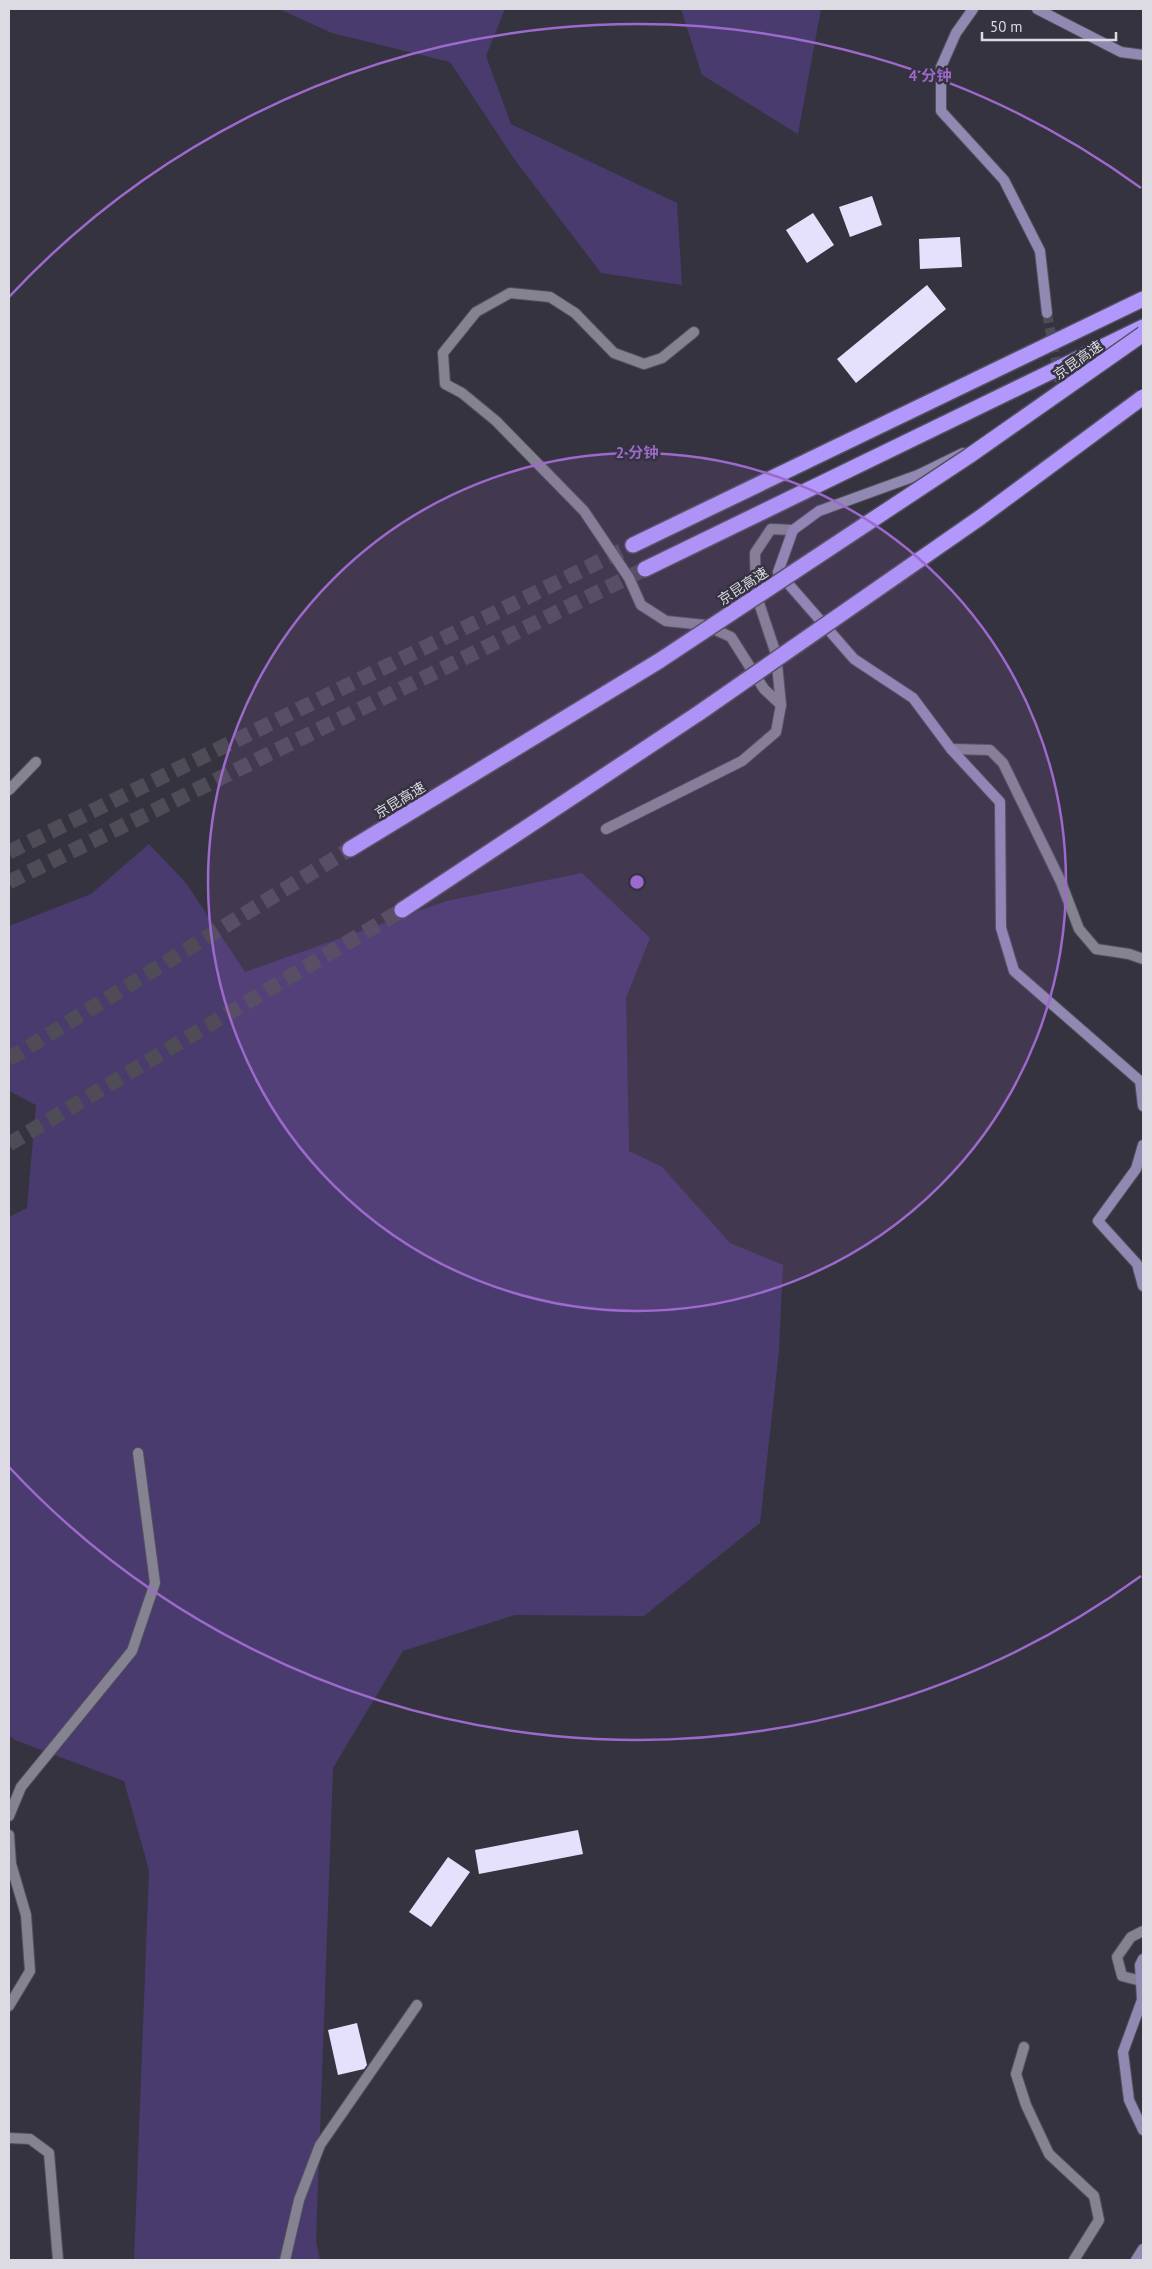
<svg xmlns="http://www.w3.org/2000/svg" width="1152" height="2269" viewBox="0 0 1152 2269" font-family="'PT Sans','Noto Sans SC',sans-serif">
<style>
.green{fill:#493b6e}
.building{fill:#e5e0fc}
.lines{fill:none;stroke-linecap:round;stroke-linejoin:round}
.secondary-tunnel{stroke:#4f4c58;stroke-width:10;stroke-dasharray:10 5;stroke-linecap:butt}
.highway-tunnel{stroke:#4f4c58;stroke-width:15;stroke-dasharray:15 8;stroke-linecap:butt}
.lane-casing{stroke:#52505c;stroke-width:12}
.street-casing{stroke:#52505c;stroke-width:12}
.secondary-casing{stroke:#52505c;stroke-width:12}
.highway-casing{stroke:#52505c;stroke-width:18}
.lane{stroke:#858292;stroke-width:10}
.street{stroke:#858292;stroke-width:10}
.secondary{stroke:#9289b2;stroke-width:10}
.highway{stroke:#b298fc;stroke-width:15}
.highway-bridge-casing{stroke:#52505c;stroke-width:18;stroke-linecap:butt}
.highway-bridge{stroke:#b298fc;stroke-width:15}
.ring{fill:none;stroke:#9d69cc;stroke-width:2.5}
.labels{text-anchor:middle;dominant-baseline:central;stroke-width:5;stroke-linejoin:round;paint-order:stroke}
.street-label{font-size:14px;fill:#dcdae3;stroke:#363340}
.centre{fill:#9d69cc;stroke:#363340;stroke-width:2.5}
.ring-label{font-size:15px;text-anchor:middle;font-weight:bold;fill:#9d69cc;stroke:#363340;stroke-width:5;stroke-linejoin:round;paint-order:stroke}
</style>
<rect width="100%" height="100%" fill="#363340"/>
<g class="green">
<path d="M279 9H505L486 56 511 124 677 203 682 285 601 273 515 160 450 62 332 33Z"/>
<path d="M681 9H821L798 134 702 75Z"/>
<path d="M149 844 186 883 245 972 447 901 582 873 650 938 626 998 629 1151 662 1167 730 1243 783 1265 779 1351 760 1523 644 1616 515 1615 403 1651 333 1768 316 2241 320 2260H134L149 1870 124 1781 15 1740 9 1735V1217L27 1208 36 1105 9 1091V926L91 894Z"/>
</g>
<g class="building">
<path d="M872 196 882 225 850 237 839 207Z"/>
<path d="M813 213 834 245 807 263 786 230Z"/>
<path d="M960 237 962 267 920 269 919 239Z"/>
<path d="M927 285 946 309 856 383 837 359Z"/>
<path d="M578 1830 583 1854 479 1874 475 1850Z"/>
<path d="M448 1857 470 1872 431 1927 409 1912Z"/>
<path d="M357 2023 367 2065 364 2069 338 2075 328 2030Z"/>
</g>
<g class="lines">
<path class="secondary-tunnel" d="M1047 313 1060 383"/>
<g class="highway-tunnel">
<path d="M9 852 633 545"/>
<path d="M9 882 645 569"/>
<path d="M9 1059 350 849"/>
<path d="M9 1144 402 910"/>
</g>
<g class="lane-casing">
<g id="lane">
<path d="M9 1816 21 1787 132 1651 155 1583 138 1453"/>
<path d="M9 1835 11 1864 26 1915 30 1971 9 2006"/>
<path d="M9 2138 30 2139 49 2153 58 2260"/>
<path d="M285 2260 299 2200 320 2145 417 2005"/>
</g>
</g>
<g class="street-casing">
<g id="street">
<path d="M694 332 662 358 644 364 614 353 575 313 550 297 510 293 476 312 443 353 445 384 462 393 496 421 584 511 629 578 641 605 666 621 705 625 731 637 764 689 781 705"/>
<path d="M951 749 990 750 1003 763 1061 882 1079 929 1096 949 1129 954 1143 959"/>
<path d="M9 790 36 762"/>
<path d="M606 829 742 761 776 732 781 705 776 654 756 594 755 553 771 529 793 530"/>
<path d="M1141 1981 1122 1976 1117 1957 1131 1937 1143 1931"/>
<path d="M1024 2047 1016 2074 1026 2105 1049 2154 1094 2196 1099 2220 1074 2260"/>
</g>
</g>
<g class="secondary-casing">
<g id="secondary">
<path d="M973 9 956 33 941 67V111L1004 180 1040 251 1047 313"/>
<path d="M1037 9 1121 52 1143 55"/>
<path d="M963 453 918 475 819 511 793 530 778 572 854 659 913 698 951 749 1000 802 1001 928 1014 971 1140 1081 1143 1106"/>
<path d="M1143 1145 1136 1169 1098 1221 1137 1264 1143 1286"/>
<path d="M1143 1959 1140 1965 1142 2000 1123 2052 1129 2100 1143 2130"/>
<path d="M1136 2260 1143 2249"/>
</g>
</g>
<g class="highway-casing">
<g id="highway">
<path d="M633 545 1143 299"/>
<path d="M645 569 1143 327"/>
<path d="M350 849 659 661"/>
<path d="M402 910 699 713"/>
</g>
</g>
<use href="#lane" class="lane"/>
<use href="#street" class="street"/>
<use href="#secondary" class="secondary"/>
<use href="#highway" class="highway"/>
<g class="highway-bridge-casing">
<g id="highway-bridge">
<path d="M659 661 969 456 1143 334"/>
<path d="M699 713 981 517 1143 397"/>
</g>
</g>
<use href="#highway-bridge" class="highway-bridge"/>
</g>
<circle cx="637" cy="882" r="429" fill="#9d69cc" fill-opacity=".12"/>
<g class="ring">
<circle cx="637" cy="882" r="429"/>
<path d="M1141 1576A858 858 0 0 1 9 1467M9 297A858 858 0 0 1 1141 188"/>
</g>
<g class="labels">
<g class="street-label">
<text transform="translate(1078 360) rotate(-35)">京昆高速</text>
<text transform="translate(743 586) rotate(-33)">京昆高速</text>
<text transform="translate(400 800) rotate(-31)">京昆高速</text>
</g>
</g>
<circle cx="637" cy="882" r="8" class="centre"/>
<g class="ring-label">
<text x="930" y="81">4 分钟</text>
<text x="637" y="458">2 分钟</text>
</g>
<rect width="1152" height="2269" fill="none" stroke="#dcdae3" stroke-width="20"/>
<path d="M982 32v8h134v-8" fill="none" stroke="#dcdae3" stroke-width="2.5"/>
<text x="990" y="32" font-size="15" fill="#dcdae3" stroke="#363340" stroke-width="4" paint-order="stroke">50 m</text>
</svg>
